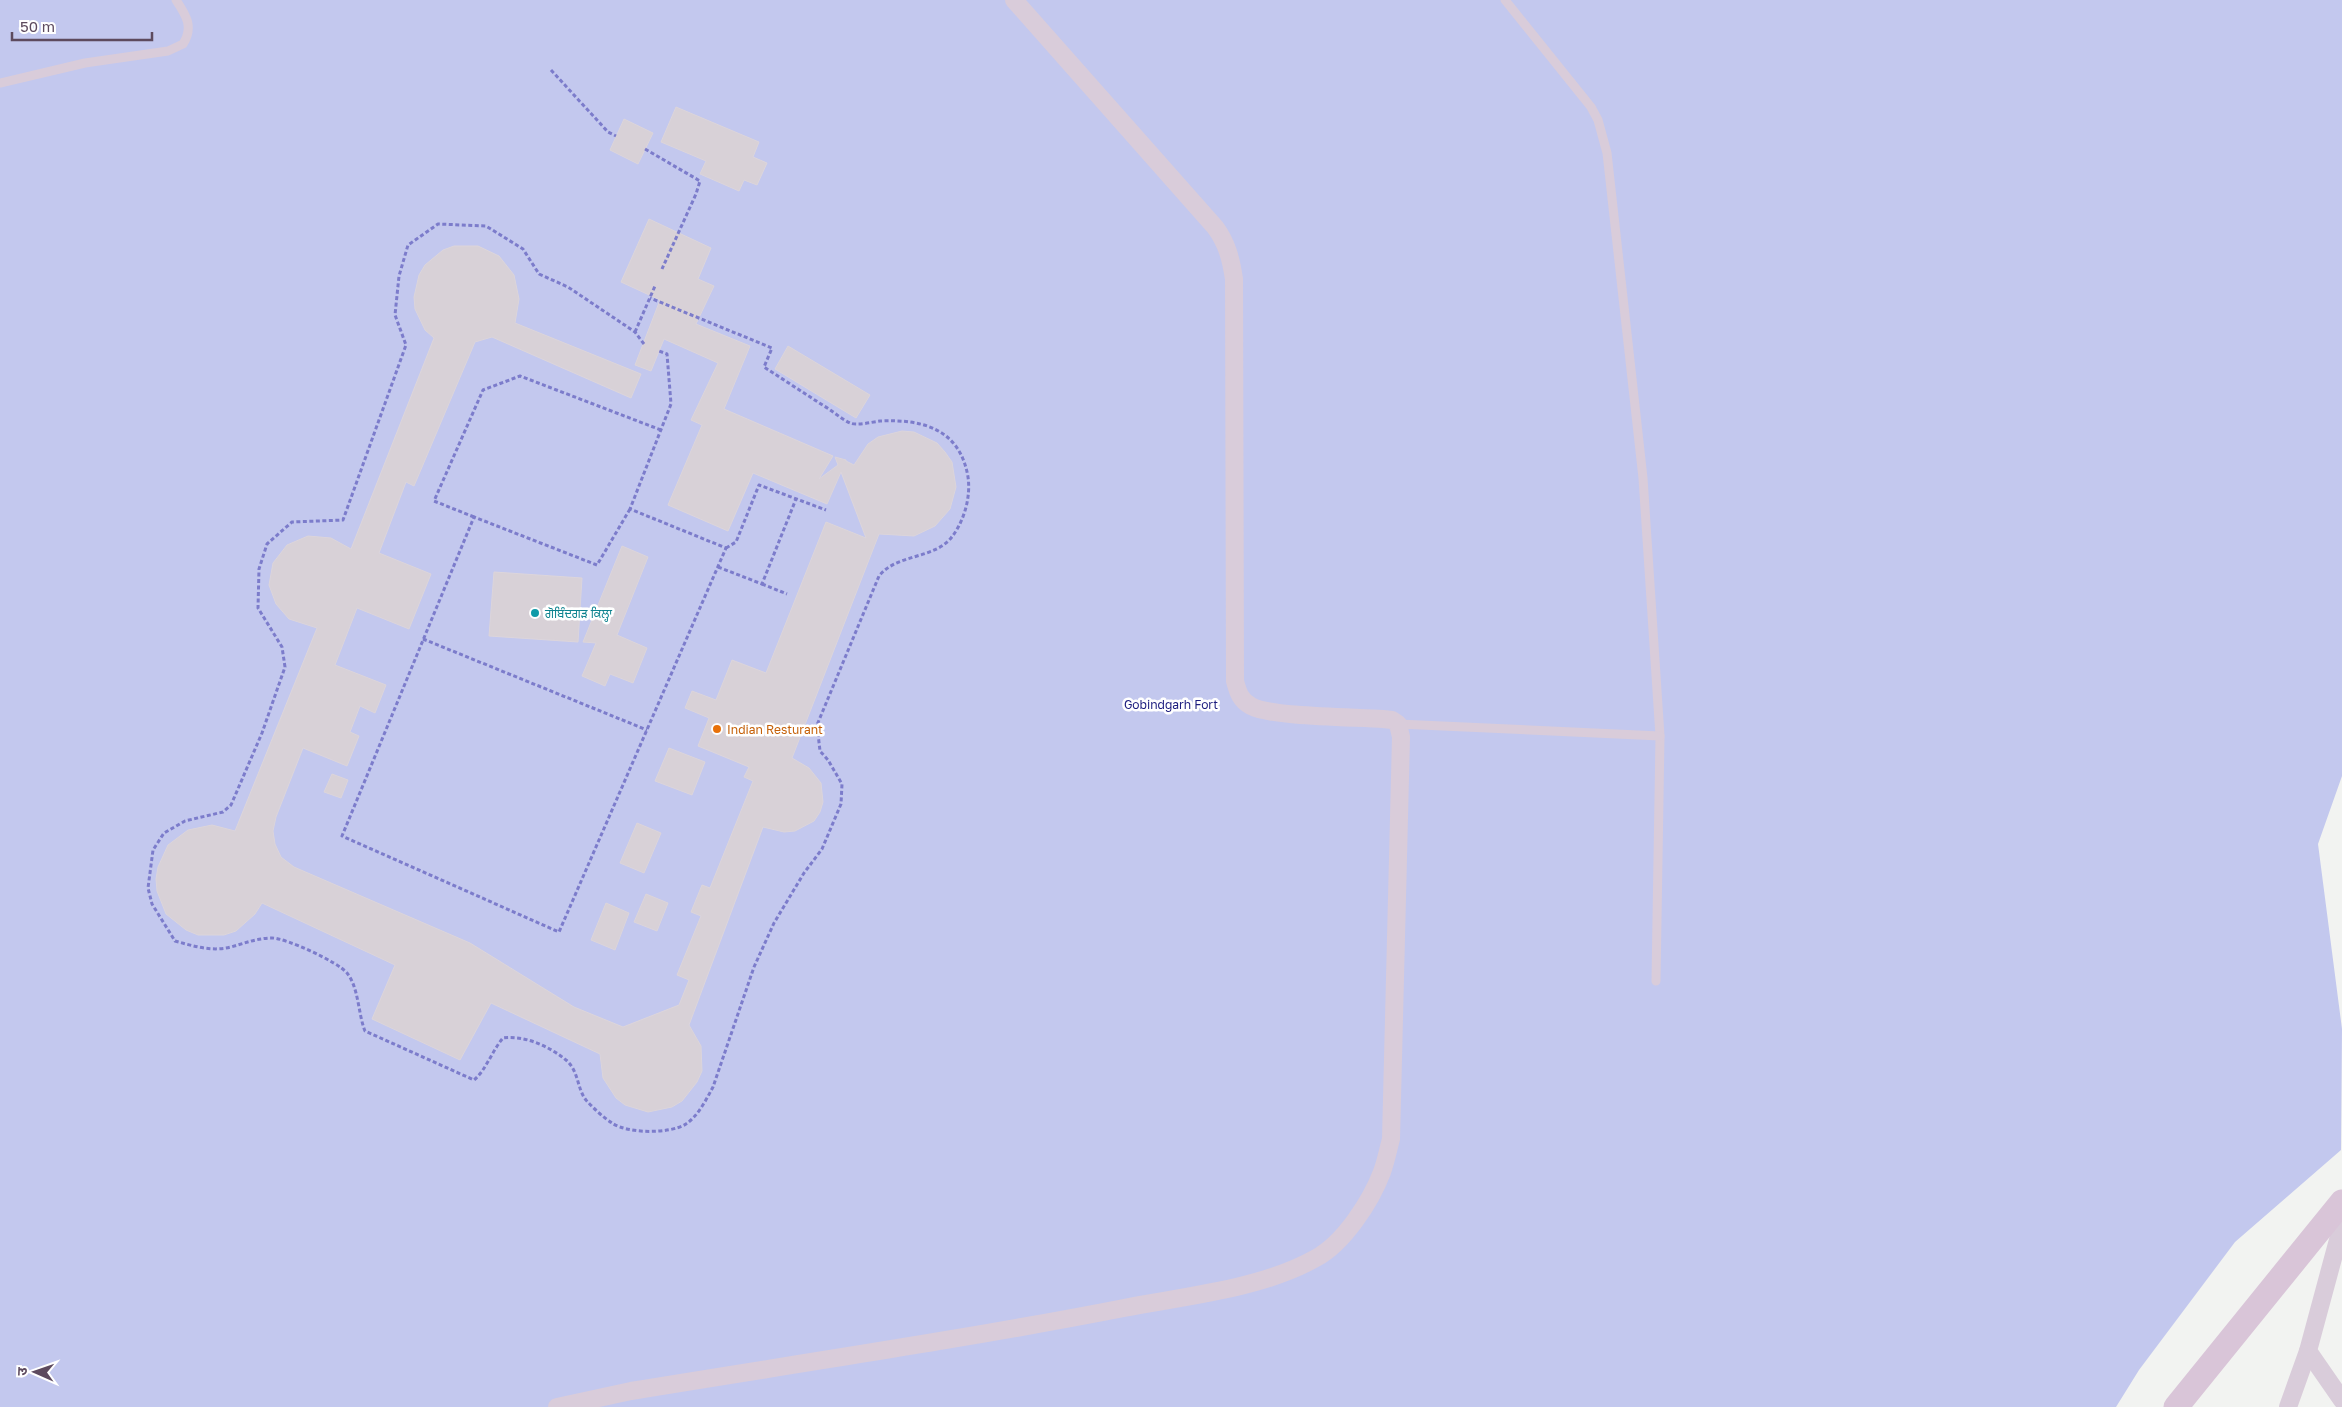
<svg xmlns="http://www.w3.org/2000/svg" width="2342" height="1407" viewBox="0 0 2342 1407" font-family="'Golos Text','Noto Sans Devanagari','Noto Sans Gurmukhi',sans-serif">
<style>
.green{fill:#c3c8ee}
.building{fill:#d8d1d7;stroke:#dcd5db}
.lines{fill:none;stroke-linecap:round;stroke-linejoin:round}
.path{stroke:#7c7ccb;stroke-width:3;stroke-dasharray:4 2.5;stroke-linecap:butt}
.service{stroke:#d9ccda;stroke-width:9}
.minor{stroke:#d9ccda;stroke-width:18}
.secondary{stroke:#d9c5d8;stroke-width:25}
.culture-dot{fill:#0f9aa8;stroke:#fff;stroke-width:2}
.food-dot{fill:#e8710a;stroke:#fff;stroke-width:2}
.labels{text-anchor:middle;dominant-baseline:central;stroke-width:5;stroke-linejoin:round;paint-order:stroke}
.culture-label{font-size:12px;fill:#0d838f;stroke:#fff;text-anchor:start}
.park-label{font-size:12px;fill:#1c1c7e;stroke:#fff}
.food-label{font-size:12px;fill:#c56008;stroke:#fff;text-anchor:start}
</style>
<rect width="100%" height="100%" fill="#f2f3f1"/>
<path class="green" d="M0 0H2342V776L2318 844 2342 1029 2341 1150 2235 1242 2139 1370 2116 1407H0Z"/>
<g class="building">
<path d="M676 107 759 142 753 157 767 163 757 185 744 180 739 191 700 174 706 161 661 142Z"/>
<path d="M624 119 653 133 638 164 610 150Z"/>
<path d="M649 219 711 248 698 279 714 286 696 324 750 346 724 409 833 456 819 479 838 465 835 457 846 460V461L854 465 868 444 878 437 902 431 914 432 937 443 945 452 952 462 956 487 950 509 935 526 914 536 879 534 792 758 809 768 821 783 823 802 820 812 814 821 795 831 784 832 763 827 689 1025 701 1046 702 1071 697 1082 682 1101 672 1107 648 1112 625 1105 616 1098 603 1078 600 1054 491 1003 460 1060 372 1019 395 965 262 903 255 914 236 931 224 935H198L186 930 166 914 157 891 156 879 158 867 168 845 188 830 212 825 235 831 317 628 289 619 276 604 269 585 273 563 287 545 308 536 331 538 351 549 434 338 425 330 415 309 414 297 419 275 425 265 443 250 454 246H478L499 256 514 275 519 299 515 323 641 374 631 398 492 337 475 342 414 486 406 482 379 553 431 574 409 629 357 608 335 665 386 685 375 713 360 706 350 732 359 736 347 766 303 748 276 817 273 831 275 844 281 857 294 867 470 943 574 1007 623 1027 679 1005 689 980 677 975 701 916 691 912 702 885 710 888 753 781 744 777 749 767 698 746 709 718 685 708 692 691 716 700 732 660 766 673 826 522 866 538 841 472 827 504 753 473 728 531 668 505 702 425 691 420 718 363 664 339 651 371 635 365 660 300 621 282Z"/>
<path d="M788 346 870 395 856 418 775 369Z"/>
<path d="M622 546 648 557 617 635 647 648 633 683 610 674 605 686 582 676 596 643 583 642Z"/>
<path d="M494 572 582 578 578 642 489 636Z"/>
<path d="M669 748 705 762 692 795 655 781Z"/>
<path d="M332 774 348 780 341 798 324 792Z"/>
<path d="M637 823 661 833 644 873 620 863Z"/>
<path d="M646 894 668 903 657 931 634 922Z"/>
<path d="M606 903 629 913 615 950 591 940Z"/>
</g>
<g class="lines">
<g class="path">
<path d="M551 70 608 132 616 136"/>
<path d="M645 149 700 181 696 194 662 269"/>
<path d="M635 332 655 286"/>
<path d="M644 344 635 332 568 287 539 274 523 249 486 226 438 224 408 245 399 276 395 315 406 345 343 520 292 522 267 544 259 569 258 608 282 647 285 667 262 733 231 805 223 812 185 821 164 833 153 850 148 888 152 904 175 941C193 946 212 952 231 947 245 943 258 938 272 938 286 938 338 962 347 973 359 988 358 1014 365 1031L474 1080C486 1070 492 1051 503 1038 524 1035 549 1046 566 1060 579 1071 577 1089 586 1100 593 1108 604 1118 612 1123 628 1134 670 1134 686 1124 698 1116 706 1100 713 1087L754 967 774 923 804 873 822 849 841 804 842 784 828 760 820 751 817 725 879 576C896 554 934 559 951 538 964 522 971 497 968 477 960 429 923 419 880 421 872 422 857 426 850 423 841 419 833 411 824 406 804 393 784 380 764 367L772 348 650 298"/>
<path d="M630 509 597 565 474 517 342 836 559 932 726 548 630 509 671 404 667 354 659 351"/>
<path d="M474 517 434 501 483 390 520 376 661 430"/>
<path d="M726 548 736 542 759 485 826 510"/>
<path d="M718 567 762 584 796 499"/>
<path d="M762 584 787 594"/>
<path d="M423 639 647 730"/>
</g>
<g class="service">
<path d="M1505 0 1591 107 1598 120 1607 153 1643 478 1660 736 1656 981"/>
<path d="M0 83 85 63 168 51 183 44C194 27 186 15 176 0"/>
<path d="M1398 724 1660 736"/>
</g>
<g class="minor">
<path d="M2342 1225 2308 1351 2342 1400"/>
<path d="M557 1407 631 1391C795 1364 960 1340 1124 1308 1186 1296 1261 1289 1316 1258 1344 1243 1371 1201 1382 1172 1386 1161 1388 1150 1391 1139L1401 737 1398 724 1392 720 1383 719C1356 717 1270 717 1251 706 1240 700 1238 692 1235 681L1234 279C1231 259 1227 243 1215 227L1014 0"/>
<path d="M2288 1407 2308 1351"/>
</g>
<path class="secondary" d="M2176 1407 2342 1202"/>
</g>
<circle class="culture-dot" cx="535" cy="613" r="5"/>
<circle class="food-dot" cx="717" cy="729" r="5"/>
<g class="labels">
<g class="culture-label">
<text x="545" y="613">ਗੋਬਿੰਦਗੜ ਕਿਲ੍ਹਾ</text>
</g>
<g class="park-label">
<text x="1171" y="704">Gobindgarh Fort</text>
</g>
<g class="food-label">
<text x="727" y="729">Indian Resturant</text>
</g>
</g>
<g transform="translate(35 1372) rotate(272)" stroke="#ffffff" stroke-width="4" paint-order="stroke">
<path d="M0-4L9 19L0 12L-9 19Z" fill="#5d4a5e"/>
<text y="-8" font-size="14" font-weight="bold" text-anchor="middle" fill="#5d4a5e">उ</text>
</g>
<path d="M12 32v8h140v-8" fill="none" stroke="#5d4a5e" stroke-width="2.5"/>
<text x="20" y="32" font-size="15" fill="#5d4a5e" stroke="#ffffff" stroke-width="4" paint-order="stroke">50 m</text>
</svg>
